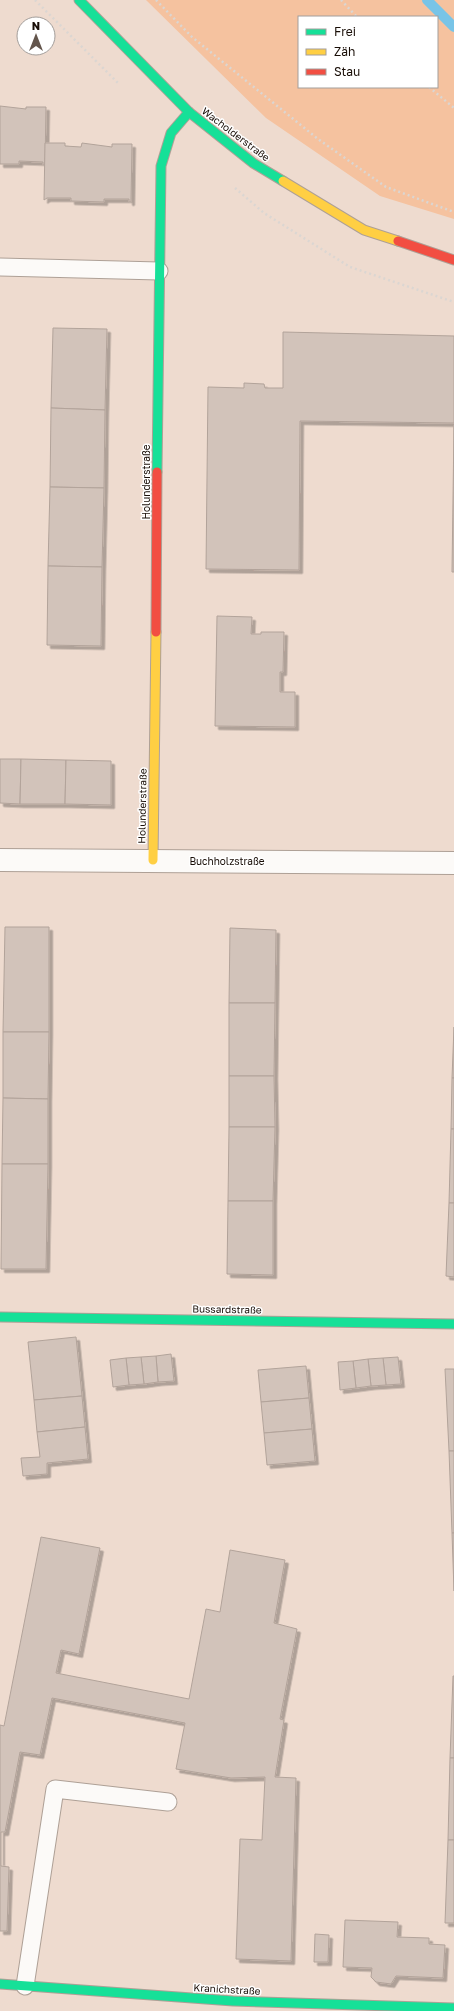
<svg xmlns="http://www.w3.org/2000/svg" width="454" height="2011" viewBox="0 0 454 2011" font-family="'Golos Text',sans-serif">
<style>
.green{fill:#f5c29f;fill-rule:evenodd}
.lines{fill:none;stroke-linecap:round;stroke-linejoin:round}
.stream{stroke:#78c4e7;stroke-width:10}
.building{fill:#d2c3ba;stroke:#b2a39a;filter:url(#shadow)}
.lane-casing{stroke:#aea096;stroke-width:19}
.street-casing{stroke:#aea096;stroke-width:24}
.fast-casing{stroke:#aea096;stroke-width:11}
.slow-casing{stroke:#aea096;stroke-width:11}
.jam-casing{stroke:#aea096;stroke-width:11}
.path{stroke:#dbd6d2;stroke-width:2.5;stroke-dasharray:2 3;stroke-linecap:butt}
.lane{stroke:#fcfaf8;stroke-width:17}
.street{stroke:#fcfaf8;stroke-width:22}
.fast{stroke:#16e098;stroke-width:9}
.slow{stroke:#ffcf43;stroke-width:9}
.jam{stroke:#f24e42;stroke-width:9}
.labels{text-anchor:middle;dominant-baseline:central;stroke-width:3;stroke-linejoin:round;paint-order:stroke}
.street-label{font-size:10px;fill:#180d06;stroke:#fff}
</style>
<defs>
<filter id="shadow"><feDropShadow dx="3.5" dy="3.5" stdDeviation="0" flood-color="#0004"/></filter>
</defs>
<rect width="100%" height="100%" fill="#eedbcf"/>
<path class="green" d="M146 0H454V219L380 196 266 118ZM299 17H437V87H299Z"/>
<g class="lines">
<path class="stream" d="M427 0 454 27"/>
</g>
<g class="building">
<path d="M0 106 26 109V107H46L45 165H43V162L19 161V164H0Z"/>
<path d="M45 143H65V146L81 147 82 143 112 147V144H132L131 202H129V199H104V202L71 201V198H47L44 200Z"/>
<path d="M53 328 107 329 105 410 51 408Z"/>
<path d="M283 332 454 336V423L300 421 299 570 206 569 208 387 244 388V383L264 384 265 388H283Z"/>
<path d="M51 408 105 410 104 488 50 487Z"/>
<path d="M454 425V572H452Z"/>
<path d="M50 487 104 488 102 567 48 566Z"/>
<path d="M48 566 102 567 101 646 47 645Z"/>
<path d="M217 616 252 617 251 634H261V632H284L283 672H280V692H295V727L215 726Z"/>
<path d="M0 759H21L20 804 0 803Z"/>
<path d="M21 759 66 760 65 804H20Z"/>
<path d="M66 760 111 761V805L65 804Z"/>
<path d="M5 927H49V1032H3Z"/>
<path d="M230 928 276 930 275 1003H229Z"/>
<path d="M229 1003H275L274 1076H229Z"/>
<path d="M454 1027V1078H452Z"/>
<path d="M3 1032H49L48 1099 3 1098Z"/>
<path d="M229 1076H274L275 1127H229Z"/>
<path d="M452 1078H454V1129H451Z"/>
<path d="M3 1098 48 1099V1164H2Z"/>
<path d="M229 1127H275L273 1201H228Z"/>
<path d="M451 1129H454V1203H449Z"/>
<path d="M2 1164H48L46 1269H1Z"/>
<path d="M228 1201H273V1275L227 1274Z"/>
<path d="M449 1203H454V1277L446 1276Z"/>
<path d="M76 1337 82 1396 34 1400 28 1342Z"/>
<path d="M171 1354 174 1381 158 1382 156 1356Z"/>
<path d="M156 1356 158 1382 144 1384 141 1357Z"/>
<path d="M141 1357 144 1384 129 1385 126 1358Z"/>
<path d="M398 1357 401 1384 386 1385 383 1358Z"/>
<path d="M126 1358 129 1385 113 1387 110 1360Z"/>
<path d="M383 1358 386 1385 371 1386 368 1359Z"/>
<path d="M368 1359 371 1386 356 1388 353 1361Z"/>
<path d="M353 1361 356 1388 340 1390 338 1362Z"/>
<path d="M306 1366 309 1398 261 1402 258 1370Z"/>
<path d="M445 1369H454V1451H449Z"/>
<path d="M82 1396 85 1427 37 1432 34 1400Z"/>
<path d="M309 1398 312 1429 264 1433 261 1402Z"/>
<path d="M85 1427 88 1459 47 1463V1474L23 1476 21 1458 40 1457 37 1432Z"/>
<path d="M312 1429 315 1461 267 1465 264 1433Z"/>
<path d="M449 1451H454V1533H452Z"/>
<path d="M452 1533H454V1591Z"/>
<path d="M41 1537 100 1548 79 1654 61 1650 56 1673 189 1699 206 1609 220 1612 230 1550 285 1560 274 1623 297 1629 280 1719 284 1720 275 1777 296 1778 291 1961 236 1959 240 1839 262 1840 265 1777 231 1778 176 1769 185 1723 52 1698 40 1755 20 1752 5 1832H1V1866L9 1867 7 1931H0V1725L4 1726Z"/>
<path d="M453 1676H454V1758H450Z"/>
<path d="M450 1758H454V1840H448Z"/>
<path d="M448 1840H454V1923H445Z"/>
<path d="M345 1920 398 1922 397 1937 429 1938V1944L445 1945 443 1978 396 1976 391 1984 376 1982 371 1977 372 1968 343 1967Z"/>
<path d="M315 1934 329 1935 328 1962H314Z"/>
</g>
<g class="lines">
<g class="lane-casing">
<g id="lane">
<path d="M0 267 159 271"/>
<path d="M25 1986 55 1789 168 1802"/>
</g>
</g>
<g class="street-casing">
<path id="street" d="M0 860 454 863"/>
</g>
<g class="fast-casing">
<g id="fast">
<path d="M79 0 189 112 253 163 283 181"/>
<path d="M157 472 161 166 171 133 189 112"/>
<path d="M0 1317 454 1324"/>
<path d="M0 1984 233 2001 454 2008"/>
</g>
</g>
<g class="slow-casing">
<g id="slow">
<path d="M283 181 364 230 398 241"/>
<path d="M153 860 156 632"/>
</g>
</g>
<g class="jam-casing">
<g id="jam">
<path d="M398 241 454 260"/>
<path d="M156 632 157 472"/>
</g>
</g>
<g class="path">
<path d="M35 0 118 83"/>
<path d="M156 0 192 37 318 139 386 187 454 212"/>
<path d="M341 0 357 17"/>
<path d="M429 87 454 108"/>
<path d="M235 188 264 213 350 267 454 302"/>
</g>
<use href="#lane" class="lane"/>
<use href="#street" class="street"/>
<use href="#fast" class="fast"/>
<use href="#slow" class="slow"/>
<use href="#jam" class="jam"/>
</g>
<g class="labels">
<g class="street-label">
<text transform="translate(236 134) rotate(37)">Wacholderstraße</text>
<text transform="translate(146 482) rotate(-90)">Holunderstraße</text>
<text transform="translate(142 806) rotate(-89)">Holunderstraße</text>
<text x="227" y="861">Buchholzstraße</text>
<text transform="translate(227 1309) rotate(1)">Bussardstraße</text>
<text transform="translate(227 1989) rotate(3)">Kranichstraße</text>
</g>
</g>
<rect x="298" y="16" width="140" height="72" fill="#ffffff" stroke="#a39e9b"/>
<rect x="306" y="29" width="20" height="6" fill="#16e098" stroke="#a39e9b"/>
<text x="334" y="36" font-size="12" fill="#180d06">Frei</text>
<rect x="306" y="49" width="20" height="6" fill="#ffcf43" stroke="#a39e9b"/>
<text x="334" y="56" font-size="12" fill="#180d06">Zäh</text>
<rect x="306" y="69" width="20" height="6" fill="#f24e42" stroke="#a39e9b"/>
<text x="334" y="76" font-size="12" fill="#180d06">Stau</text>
<g transform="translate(36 36)"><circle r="19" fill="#ffffff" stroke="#a39e9b"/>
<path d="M0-3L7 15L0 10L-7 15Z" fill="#63554c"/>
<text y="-6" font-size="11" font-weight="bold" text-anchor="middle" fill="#180d06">N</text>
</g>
</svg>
